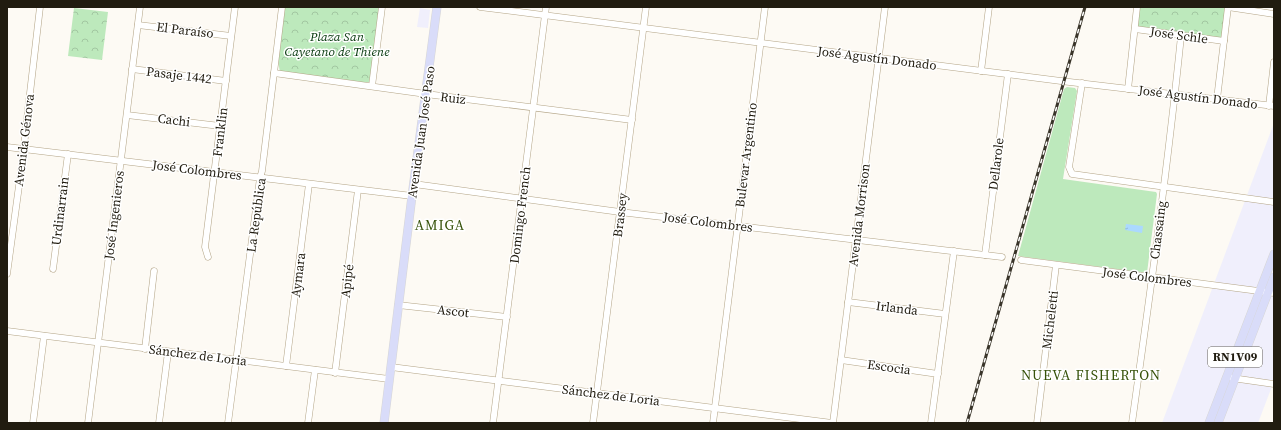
<svg xmlns="http://www.w3.org/2000/svg" width="1281" height="430" viewBox="0 0 1281 430" font-family="'Source Serif 4',serif">
<style>
.commercial{fill:#f0effc}
.park{fill:url(#park-crowns)}
.pitch{fill:#bde9bc}
.water{fill:url(#water-ripples)}
.lines{fill:none;stroke-linecap:round;stroke-linejoin:round}
.minor-casing{stroke:#b3a486;stroke-width:7}
.major-casing{stroke:#d7d6d4;stroke-width:9}
.minor{stroke:#fff;stroke-width:6}
.major{stroke:#d9dcf9;stroke-width:8}
.rail-casing{stroke:#393429;stroke-width:3}
.rail{stroke:#fff;stroke-width:1.5;stroke-dasharray:4.5;stroke-linecap:butt}
.labels{text-anchor:middle;dominant-baseline:central;stroke-width:3;stroke-linejoin:round;paint-order:stroke}
.shield{fill:#fff;stroke:#646058;stroke-width:1}
.shield-label{font-size:12px;font-weight:bold;fill:#211c10}
.street-label{font-size:13px;fill:#211c10;stroke:#fff}
.park-label{font-size:13px;font-style:italic;fill:#03360a;stroke:#fff}
.neighbourhood-label{font-size:14px;letter-spacing:1px;fill:#375209;stroke:#fff}
</style>
<defs>
<pattern id="park-crowns" width="20" height="18" patternUnits="userSpaceOnUse"><rect width="20" height="18" fill="#bde9bc"/><path d="M2 6a3 3 0 1 1 6 0M12 15a3 3 0 1 1 6 0" fill="none" stroke="#a2c7a1"/></pattern>
<pattern id="water-ripples" width="26" height="14" patternUnits="userSpaceOnUse"><rect width="26" height="14" fill="#abd9ff"/><path d="M2 4q2-2 4 0t4 0M15 11q2-2 4 0t4 0" fill="none" stroke="#93bada"/></pattern>
</defs>
<rect width="100%" height="100%" fill="#fdfaf4"/>
<g class="commercial">
<path d="M420 8 430 10 428 28 417 27Z"/>
<path d="M1274 123V381L1258 423H1162Z"/>
</g>
<g class="park">
<path d="M284 7H380L372 77 369 82 363 83 280 72 277 56Z"/>
<path d="M1137 7H1228L1224 41 1135 29Z"/>
<path d="M74 8 108 12 102 60 68 56Z"/>
</g>
<path class="pitch" d="M1067 87 1075 88 1077 91 1063 179 1156 192 1157 194 1147 273 1018 256 1064 89Z"/>
<path class="water" d="M1126 224 1143 226 1142 233 1125 230Z"/>
<g class="lines">
<g class="minor-casing">
<g id="minor">
<path d="M480 7 1061 81 1274 106"/>
<path d="M1228 7 1274 14"/>
<path d="M138 25 231 36"/>
<path d="M1135 29 1224 41"/>
<path d="M132 69 226 81"/>
<path d="M981 71 989 7"/>
<path d="M274 73 426 94 632 120"/>
<path d="M1082 83 1069 167 1072 174 1274 202"/>
<path d="M372 86 382 7"/>
<path d="M1128 89 1137 7"/>
<path d="M1217 99 1228 7"/>
<path d="M1269 106 1274 62"/>
<path d="M127 115 220 126"/>
<path d="M7 147 412 196"/>
<path d="M414 184 620 212 1002 257"/>
<path d="M985 255 1008 74"/>
<path d="M208 257 205 247 235 7"/>
<path d="M1021 260 1274 293"/>
<path d="M53 269 68 154"/>
<path d="M7 274 24 149 25 136 40 7"/>
<path d="M848 302 945 314"/>
<path d="M398 305 507 317"/>
<path d="M7 331 389 379"/>
<path d="M145 349 154 271"/>
<path d="M841 360 938 374"/>
<path d="M286 366 309 184"/>
<path d="M391 367 832 423"/>
<path d="M335 373 358 190"/>
<path d="M1232 378 1274 384"/>
<path d="M33 423 44 336"/>
<path d="M88 423 140 7"/>
<path d="M159 423 168 352"/>
<path d="M228 423 260 178 262 171 282 7"/>
<path d="M308 423 315 370"/>
<path d="M493 423 546 7"/>
<path d="M593 423 646 7"/>
<path d="M713 423 765 7"/>
<path d="M833 423 885 7"/>
<path d="M931 423 954 251"/>
<path d="M1037 423 1056 265"/>
<path d="M1132 423C1150 294 1168 165 1181 36"/>
</g>
</g>
<g class="major-casing">
<g id="major">
<path d="M384 423 412 196 437 7"/>
<path d="M1209 423 1274 254"/>
<path d="M1218 423 1274 277"/>
</g>
</g>
<use href="#minor" class="minor"/>
<use href="#major" class="major"/>
<g class="rail-casing">
<path id="rail" d="M967 423 1085 7"/>
</g>
<use href="#rail" class="rail"/>
</g>
<g class="labels">
<rect class="shield" x="1208" y="347" width="54" height="20" rx="3"/>
<g class="shield-label">
<text x="1235" y="357">RN1V09</text>
</g>
<g class="street-label">
<text transform="translate(185 30) rotate(7)">El Paraíso</text>
<text transform="translate(1179 35) rotate(8)">José Schle</text>
<text transform="translate(877 58) rotate(7)">José Agustín Donado</text>
<text transform="translate(179 75) rotate(7)">Pasaje 1442</text>
<text transform="translate(1198 97) rotate(7)">José Agustín Donado</text>
<text transform="translate(453 98) rotate(7)">Ruiz</text>
<text transform="translate(174 120) rotate(7)">Cachi</text>
<text transform="translate(220 132) rotate(-83)">Franklin</text>
<text transform="translate(421 132) rotate(-82)">Avenida Juan José Paso</text>
<text transform="translate(24 140) rotate(-83)">Avenida Génova</text>
<text transform="translate(746 155) rotate(-83)">Bulevar Argentino</text>
<text transform="translate(996 164) rotate(-83)">Dellarole</text>
<text transform="translate(197 170) rotate(7)">José Colombres</text>
<text transform="translate(60 211) rotate(-83)">Urdinarrain</text>
<text transform="translate(114 215) rotate(-83)">José Ingenieros</text>
<text transform="translate(256 215) rotate(-82)">La República</text>
<text transform="translate(520 215) rotate(-83)">Domingo French</text>
<text transform="translate(620 215) rotate(-83)">Brassey</text>
<text transform="translate(859 215) rotate(-83)">Avenida Morrison</text>
<text transform="translate(708 222) rotate(7)">José Colombres</text>
<text transform="translate(1158 230) rotate(-83)">Chassaing</text>
<text transform="translate(298 275) rotate(-83)">Aymara</text>
<text transform="translate(1147 277) rotate(7)">José Colombres</text>
<text transform="translate(347 281) rotate(-83)">Apipé</text>
<text transform="translate(897 308) rotate(7)">Irlanda</text>
<text transform="translate(453 311) rotate(6)">Ascot</text>
<text transform="translate(1050 320) rotate(-83)">Micheletti</text>
<text transform="translate(198 355) rotate(7)">Sánchez de Loria</text>
<text transform="translate(889 367) rotate(8)">Escocia</text>
<text transform="translate(611 395) rotate(7)">Sánchez de Loria</text>
</g>
<g class="park-label">
<text x="337" y="36">Plaza San<tspan x="337" dy="15">Cayetano de Thiene</tspan></text>
</g>
<g class="neighbourhood-label">
<text x="440" y="225">AMIGA</text>
<text x="1091" y="375">NUEVA FISHERTON</text>
</g>
</g>
<rect width="1281" height="430" fill="none" stroke="#211c10" stroke-width="16"/>
</svg>
